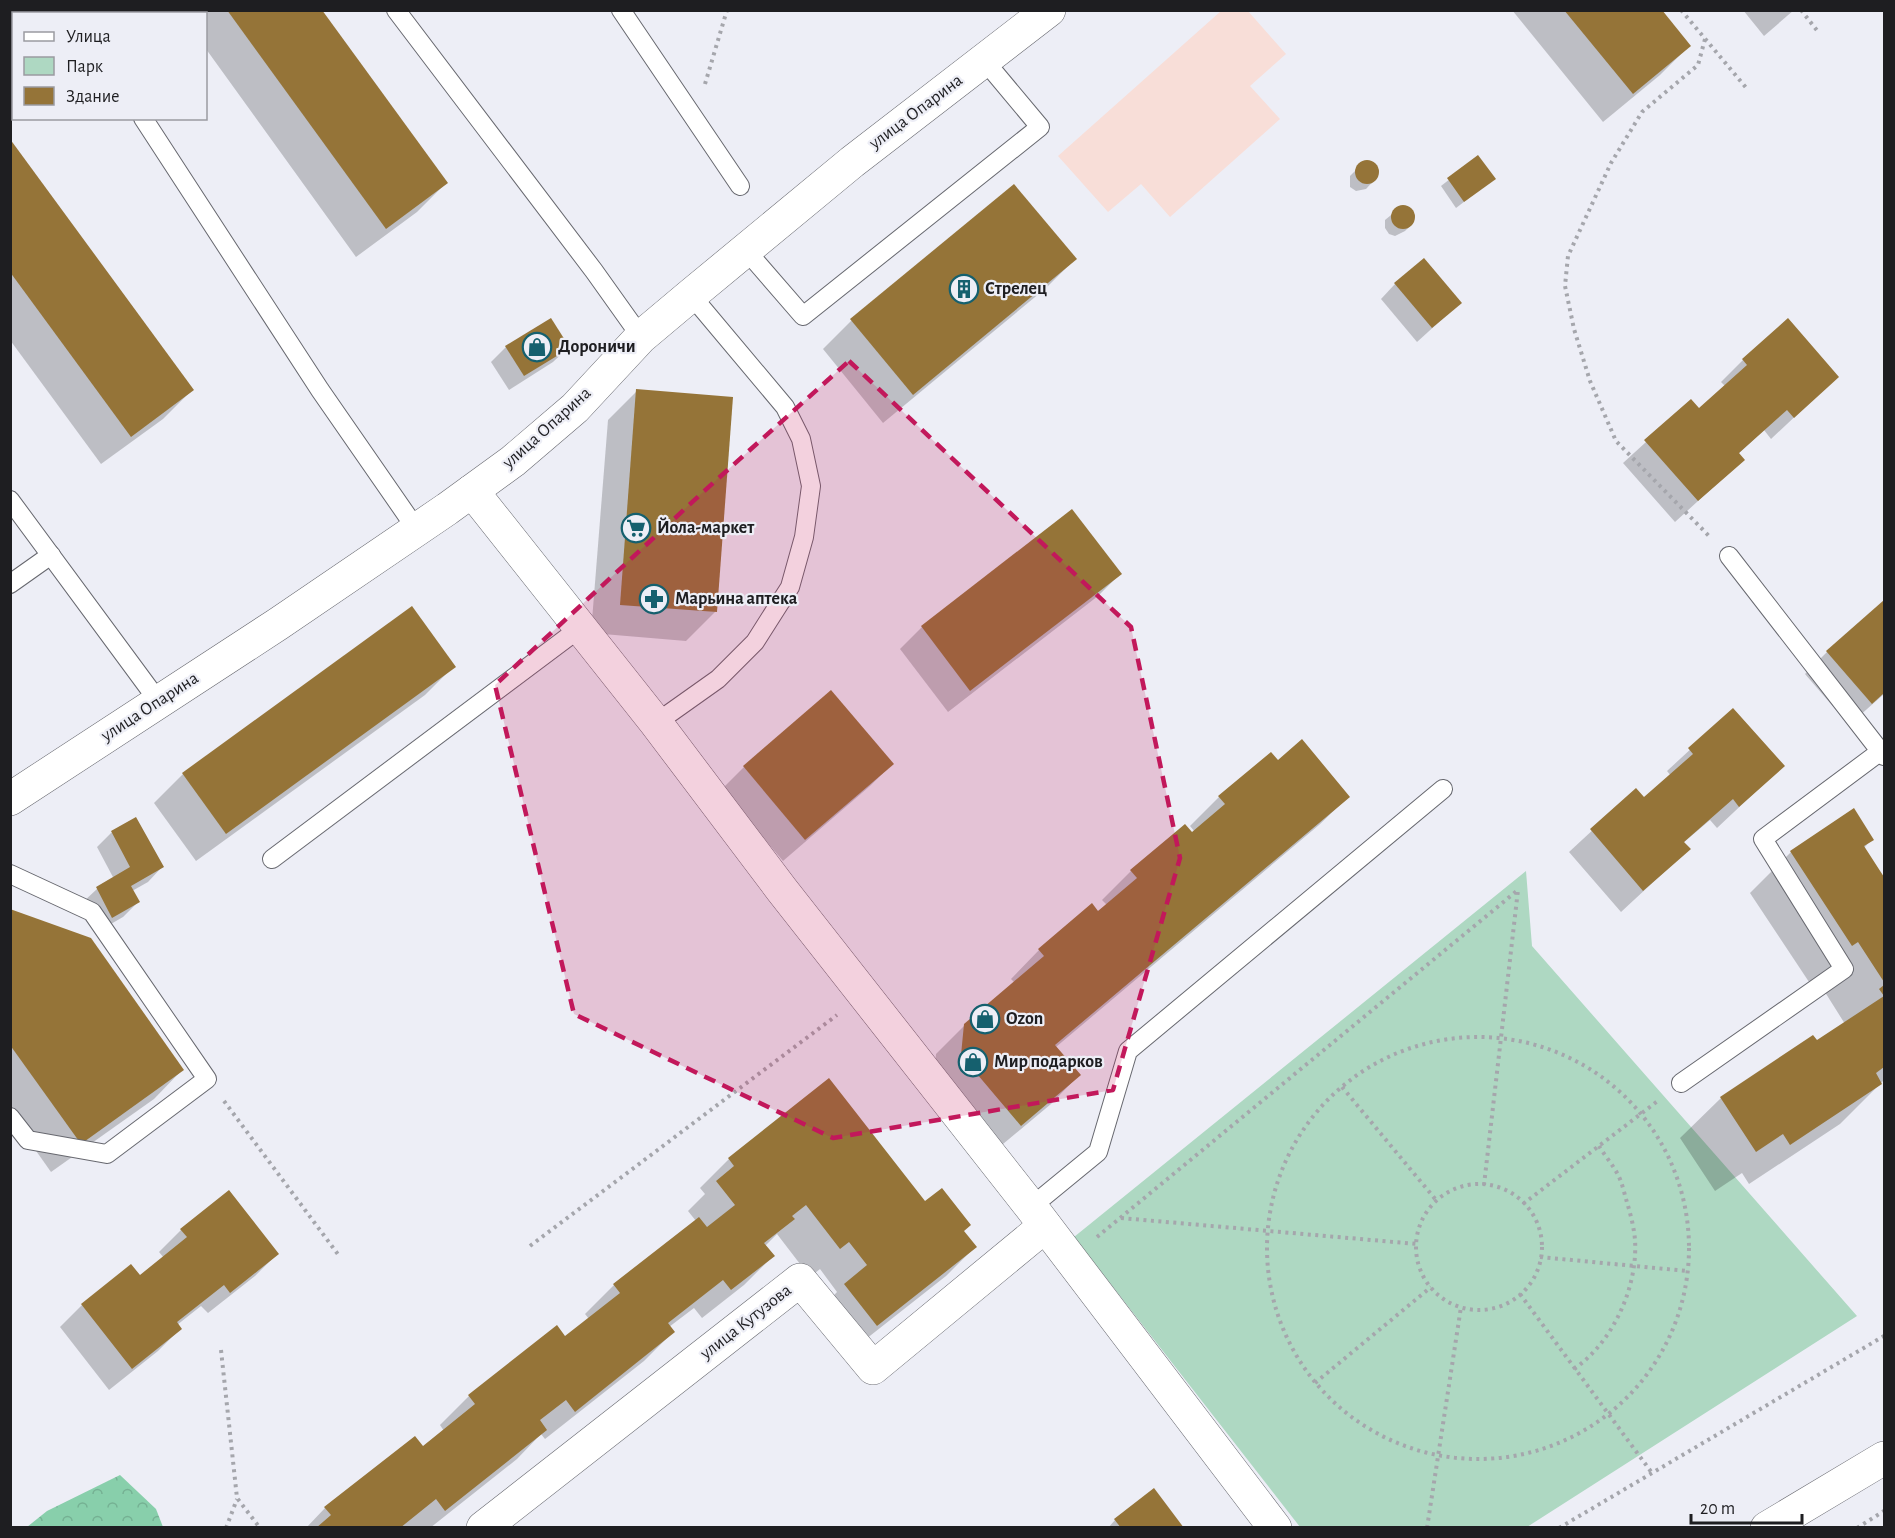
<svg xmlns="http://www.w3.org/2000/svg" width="1895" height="1538" viewBox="0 0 1895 1538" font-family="'Alegreya Sans',sans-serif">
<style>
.industrial{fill:#f8ded8}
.forest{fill:url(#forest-crowns)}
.park{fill:#aed8c2}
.shadow{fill:#0003}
.building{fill:#957438}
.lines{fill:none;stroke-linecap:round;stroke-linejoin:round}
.lane-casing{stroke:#67686f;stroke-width:20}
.street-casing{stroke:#67686f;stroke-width:34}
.primary-casing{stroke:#67686f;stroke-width:34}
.path{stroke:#a5a6ac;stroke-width:4;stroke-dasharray:3 4.5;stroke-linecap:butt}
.lane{stroke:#fff;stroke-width:18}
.street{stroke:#fff;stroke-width:33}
.primary{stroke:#fff;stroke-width:33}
.marked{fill:#c2185b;fill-opacity:0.2;stroke:#c2185b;stroke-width:4.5;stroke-dasharray:12 8;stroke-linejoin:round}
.labels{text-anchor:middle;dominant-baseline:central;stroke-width:4.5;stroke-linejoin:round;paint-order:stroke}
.street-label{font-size:18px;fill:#1e1e21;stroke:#edeef6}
.poi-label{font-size:18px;font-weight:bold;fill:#1e1e21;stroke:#edeef6;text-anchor:start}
</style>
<defs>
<pattern id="forest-crowns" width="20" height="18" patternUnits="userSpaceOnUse" patternTransform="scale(1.5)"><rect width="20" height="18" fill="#88cfab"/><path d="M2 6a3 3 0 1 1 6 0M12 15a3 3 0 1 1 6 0" fill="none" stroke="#75b193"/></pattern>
</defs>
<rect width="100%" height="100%" fill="#edeef6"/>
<path class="industrial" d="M1221 11H1248L1286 54 1250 86 1280 119 1170 217 1141 184 1108 212 1058 156Z"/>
<path class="forest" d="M120 1475 156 1509 163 1527H27L47 1511Z"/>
<path class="park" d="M1526 871 1532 946 1857 1316 1527 1527H1300L1074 1237Z"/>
<g class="shadow">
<path d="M177 10H320L446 183 417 212 356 257 206 49V14H179Z"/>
<path d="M1512 10H1660L1689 46 1660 75 1603 122Z"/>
<path d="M1743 10H1794L1764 36Z"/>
<path d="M10 142 192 390 163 419 101 464 10 340Z"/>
<path d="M1478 157 1494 179 1456 208 1441 186Z"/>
<path d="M1370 162 1378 169V176L1366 189 1356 191 1350 187V176L1363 163Z"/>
<path d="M1014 186 1075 259 1046 288 883 423 823 349 851 321Z"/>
<path d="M1402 206 1410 208 1414 213 1412 224 1405 231 1395 236 1389 234 1385 228V220Z"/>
<path d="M1395 284 1460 303 1417 342 1381 299Z"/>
<path d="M506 347 568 348 553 362 509 390 491 362Z"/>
<path d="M1743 360 1837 377 1771 439 1764 430 1738 454 1743 460 1675 522 1623 463 1691 401 1699 410 1725 386 1721 382Z"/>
<path d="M637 391 715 612 686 641 591 633 608 420Z"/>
<path d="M1072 511 1120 574 1098 596 948 712 900 649 922 627Z"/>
<path d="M1884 602V694L1849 725 1805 674 1827 652Z"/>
<path d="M412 608 454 666 425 695 196 861 154 803 183 774Z"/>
<path d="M831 692 892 764 870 786 783 861 722 789 744 767Z"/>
<path d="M1733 710 1783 766 1717 828 1710 820 1683 843 1689 849 1621 912 1569 852 1636 790 1644 799 1671 776 1667 771Z"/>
<path d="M1271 754 1278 762 1348 797 1319 825 1056 1047 1079 1075 1051 1104 991 1154 933 1084 936 1054 965 1025 1015 983 1011 979 1039 950 1107 905 1102 900 1131 871 1185 826 1192 834 1195 832 1190 826 1219 797Z"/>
<path d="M1853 811 1872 839 1864 848 1884 879V1080L1840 1124 1749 1184 1742 1173 1715 1191 1680 1138 1721 1098 1813 1037 1817 1042 1845 1024 1818 981 1811 985 1750 893 1791 852Z"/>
<path d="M136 819 162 867 148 882 132 891 138 902 123 917 97 932 82 903 97 889 114 879 97 847 111 833Z"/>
<path d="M10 911 182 1070 154 1099 51 1172 10 1114Z"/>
<path d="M829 1080 925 1203 962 1232 975 1247 946 1276 847 1354 816 1314 837 1292 820 1269 810 1277 777 1234 765 1246 773 1256 744 1285 702 1318 694 1308 669 1327 673 1332 644 1361 545 1439 541 1434 517 1459 430 1528H306L325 1508 422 1448 444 1431 440 1425 469 1396 556 1327 565 1338 589 1319 585 1314 614 1285 696 1221 688 1211 705 1194 700 1188 729 1159Z"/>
<path d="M228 1192 277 1254 255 1276 208 1313 201 1306 177 1325 180 1329 158 1351 109 1390 60 1327 82 1305 131 1266 139 1277 164 1258 159 1252 181 1230Z"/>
<path d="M1115 1520 1182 1528H1108Z"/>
</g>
<g class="building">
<path d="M227 10H322L448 183 386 229Z"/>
<path d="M1564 10H1662L1691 46 1633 94Z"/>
<path d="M10 139 194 390 131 437 10 272Z"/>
<path d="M1478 155 1496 179 1464 202 1447 178Z"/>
<circle cx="1367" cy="172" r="12"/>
<path d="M1014 184 1077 259 913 395 850 319Z"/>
<circle cx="1403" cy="217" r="12"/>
<path d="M1424 258 1462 303 1432 328 1394 283Z"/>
<path d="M551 318 570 348 524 376 505 346Z"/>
<path d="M1788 318 1839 377 1794 418 1787 410 1739 453 1745 460 1698 501 1644 440 1691 399 1699 408 1747 365 1742 359Z"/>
<path d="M636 389 733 397 717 612 620 605Z"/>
<path d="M1072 509 1122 574 970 691 921 626Z"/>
<path d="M1884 600V693L1872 704 1826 651Z"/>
<path d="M412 606 456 667 226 834 182 773Z"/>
<path d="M831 690 894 764 805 840 743 766Z"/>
<path d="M1733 708 1785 766 1739 807 1733 799 1684 842 1691 849 1643 891 1590 829 1636 788 1644 797 1693 754 1688 748Z"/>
<path d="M1302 739 1350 797 1055 1045 1081 1075 1021 1126 961 1055 964 1024 1044 956 1038 949 1092 903 1098 911 1137 878 1130 870 1185 824 1192 832 1225 804 1218 796 1271 752 1278 760Z"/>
<path d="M1854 808 1874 840 1864 846 1884 877V982L1858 942 1852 946 1790 851Z"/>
<path d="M136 817 164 867 131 886 140 902 112 918 96 887 130 867 111 831Z"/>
<path d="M10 909 91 938 184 1070 81 1144 10 1045Z"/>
<path d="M1884 985V1067L1876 1073 1882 1084 1790 1145 1783 1134 1756 1152 1720 1097 1813 1035 1817 1040 1884 996 1879 989Z"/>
<path d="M829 1078 925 1201 942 1188 971 1225 964 1231 977 1247 877 1326 844 1284 867 1265 849 1242 840 1249 806 1205 792 1216 795 1219 764 1243 775 1256 731 1290 723 1280 668 1323 675 1332 575 1412 566 1400 540 1420 547 1430 445 1511 436 1499 400 1528H316L331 1515 324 1507 415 1436 423 1446 475 1404 468 1395 557 1325 565 1336 620 1293 613 1284 699 1217 707 1227 735 1205 716 1181 734 1166 728 1158Z"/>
<path d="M229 1190 279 1254 230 1293 224 1285 177 1322 182 1329 132 1369 81 1304 131 1264 140 1275 187 1237 180 1229Z"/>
<path d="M1154 1488 1184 1528H1121L1114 1519Z"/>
</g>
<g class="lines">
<g class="lane-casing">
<g id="lane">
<path d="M72 10 74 14"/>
<path d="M396 10 594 271 641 337"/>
<path d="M621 10 740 186"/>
<path d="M143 118 320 390 417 530"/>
<path d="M745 249 803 316 1040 127 984 60"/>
<path d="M10 500 159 702"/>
<path d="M1729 556 1884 756"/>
<path d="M10 584 51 555"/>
<path d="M656 723 718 679 755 642 790 587 804 537 811 486 801 439 785 407 691 295"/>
<path d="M272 859 580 628"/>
<path d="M10 874 92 912 207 1079 107 1154 28 1140 10 1117"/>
<path d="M1681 1083 1844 969 1763 839 1881 751"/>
<path d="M1031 1207 1098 1152 1128 1051 1443 789"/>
</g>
</g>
<g class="street-casing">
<g id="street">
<path d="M472 491 656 723 782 890 1031 1207 1275 1528"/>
<path d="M10 799 278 624 447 509 513 461 575 408 641 337 691 295 852 162 1049 10"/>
<path d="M483 1528 800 1280 873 1368 1045 1226"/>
</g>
</g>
<g class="primary-casing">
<path id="primary" d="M1767 1528 1884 1458"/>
</g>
<g class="path">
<path d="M1681 10 1748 90"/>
<path d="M1801 10 1819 33"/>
<path d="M1705 39 1698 65 1642 112 1611 163 1568 256 1565 286 1574 329 1590 381 1616 441 1710 537"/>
<path d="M705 84 727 10"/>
<circle cx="1478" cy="1248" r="211"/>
<path d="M1342 1087 1436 1200"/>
<path d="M224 1101 340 1257"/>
<circle cx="1479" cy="1247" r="63"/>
<path d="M1523 1204 1659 1100"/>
<path d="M1121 1218 1417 1244"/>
<path d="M1097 1237 1518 890 1484 1185"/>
<path d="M530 1246 837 1015"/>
<path d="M1540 1257 1687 1271"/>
<path d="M1520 1294 1652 1473"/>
<path d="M221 1350 237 1498 260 1528"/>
<path d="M1574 1369C1613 1342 1638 1287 1635 1240 1634 1227 1630 1212 1626 1199 1624 1192 1622 1183 1619 1177 1614 1166 1605 1156 1599 1146"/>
<path d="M1315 1383 1431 1287"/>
<path d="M226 1528 237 1499"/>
<path d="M1427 1528 1461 1307"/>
<path d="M1559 1528 1884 1336"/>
<path d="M1857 1528 1884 1511"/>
</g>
<use href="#lane" class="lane"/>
<use href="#street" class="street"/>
<use href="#primary" class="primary"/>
</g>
<path class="marked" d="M849 361 1131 627 1180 858 1113 1090 833 1138 574 1014 495 685 702 493Z"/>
<defs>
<g id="building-ring" transform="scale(1.5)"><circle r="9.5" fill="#edeef6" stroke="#15606e" stroke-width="1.5"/><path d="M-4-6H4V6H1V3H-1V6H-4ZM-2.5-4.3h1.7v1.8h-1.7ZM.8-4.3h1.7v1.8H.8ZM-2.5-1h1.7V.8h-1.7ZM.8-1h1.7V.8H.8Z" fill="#15606e"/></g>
<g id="shop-ring" transform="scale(1.5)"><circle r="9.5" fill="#edeef6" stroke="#15606e" stroke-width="1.5"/><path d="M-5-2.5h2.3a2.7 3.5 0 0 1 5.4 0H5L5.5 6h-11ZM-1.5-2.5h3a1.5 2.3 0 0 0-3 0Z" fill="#15606e"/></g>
<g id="supermarket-ring" transform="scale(1.5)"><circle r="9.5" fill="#edeef6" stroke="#15606e" stroke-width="1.5"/><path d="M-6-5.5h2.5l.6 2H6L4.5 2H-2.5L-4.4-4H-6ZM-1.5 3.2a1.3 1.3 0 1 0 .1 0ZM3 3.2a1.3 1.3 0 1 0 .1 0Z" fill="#15606e"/></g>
<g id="pharmacy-ring" transform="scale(1.5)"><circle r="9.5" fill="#edeef6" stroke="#15606e" stroke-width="1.5"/><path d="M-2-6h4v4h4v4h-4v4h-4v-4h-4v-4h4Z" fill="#15606e"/></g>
</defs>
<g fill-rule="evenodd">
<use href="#building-ring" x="964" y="289"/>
<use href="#shop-ring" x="537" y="347"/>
<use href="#supermarket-ring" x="636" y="528"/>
<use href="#pharmacy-ring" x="654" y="599"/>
<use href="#shop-ring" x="985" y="1019"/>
<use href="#shop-ring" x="973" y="1062"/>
</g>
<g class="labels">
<g class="street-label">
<text transform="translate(916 112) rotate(-37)">улица Опарина</text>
<text transform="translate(547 428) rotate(-42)">улица Опарина</text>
<text transform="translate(150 707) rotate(-33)">улица Опарина</text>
<text transform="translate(746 1322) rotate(-38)">улица Кутузова</text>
</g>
<g class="poi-label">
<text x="985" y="289">Стрелец</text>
<text x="558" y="347">Дороничи</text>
<text x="657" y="528">Йола-маркет</text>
<text x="675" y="599">Марьина аптека</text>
<text x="1006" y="1019">Ozon</text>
<text x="994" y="1062">Мир подарков</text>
</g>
</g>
<rect width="1895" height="1538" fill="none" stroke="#1e1e21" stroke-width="24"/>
<rect x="12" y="12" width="195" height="108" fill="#edeef6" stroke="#9a9ba1" stroke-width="1.5"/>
<rect x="24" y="32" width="30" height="9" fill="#ffffff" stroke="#9a9ba1" stroke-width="1.5"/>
<text x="66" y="42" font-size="18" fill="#1e1e21">Улица</text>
<rect x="24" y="57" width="30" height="18" fill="#aed8c2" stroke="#9a9ba1" stroke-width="1.5"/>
<text x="66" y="72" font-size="18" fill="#1e1e21">Парк</text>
<rect x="24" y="87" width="30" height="18" fill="#957438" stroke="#9a9ba1" stroke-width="1.5"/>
<text x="66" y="102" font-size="18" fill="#1e1e21">Здание</text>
<path d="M1691 1514v9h111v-9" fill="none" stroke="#1e1e21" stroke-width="3"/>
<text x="1700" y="1514" font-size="18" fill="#1e1e21" stroke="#edeef6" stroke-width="4.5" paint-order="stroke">20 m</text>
</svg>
